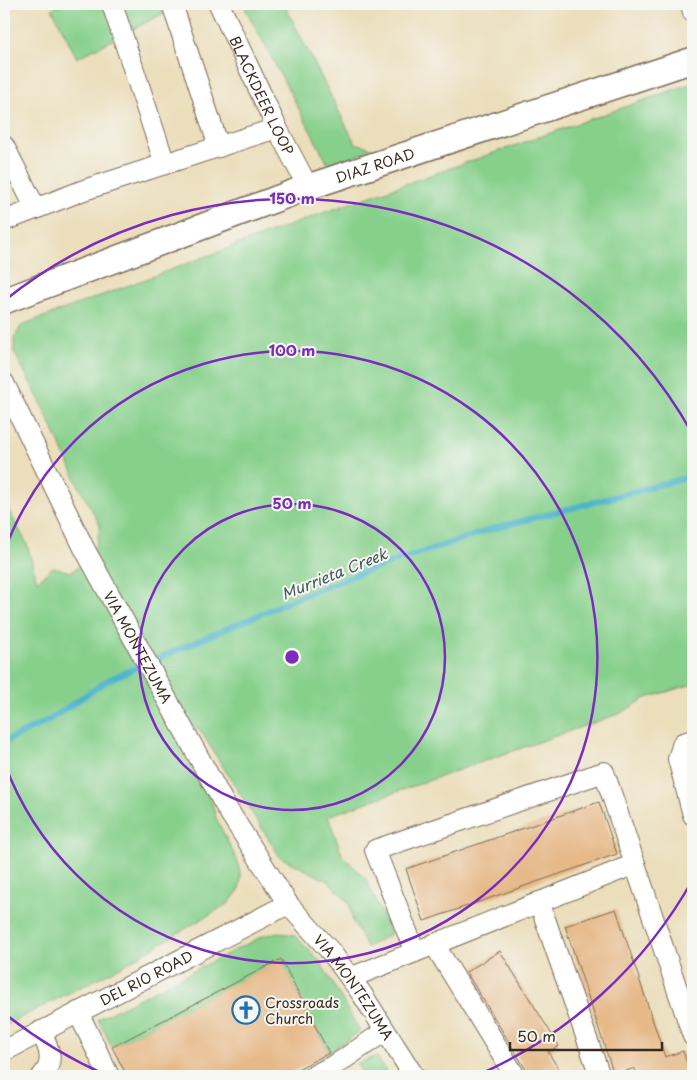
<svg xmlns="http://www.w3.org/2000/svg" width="697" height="1080" viewBox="0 0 697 1080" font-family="'Playpen Sans',sans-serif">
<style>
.green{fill:#87d08c;stroke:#617d55}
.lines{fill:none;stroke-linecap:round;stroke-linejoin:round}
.stream{stroke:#4bb3ca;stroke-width:6}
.building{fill:#e6b989}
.minor-casing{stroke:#796955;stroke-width:22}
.major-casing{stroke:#796955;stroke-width:28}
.minor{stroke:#fff;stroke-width:20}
.major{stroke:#fff;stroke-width:25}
.ring{fill:none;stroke:#7b2cbf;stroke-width:2.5}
.labels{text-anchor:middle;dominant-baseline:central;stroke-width:4;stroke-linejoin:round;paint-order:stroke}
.street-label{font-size:14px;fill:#3b2a1e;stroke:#f6f6f2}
.poi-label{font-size:14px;fill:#3b2a1e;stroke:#f6f6f2;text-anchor:start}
.water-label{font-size:15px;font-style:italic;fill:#415a5a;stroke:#f6f6f2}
.centre{fill:#7b2cbf;stroke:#f6f6f2;stroke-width:2.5}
.ring-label{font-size:15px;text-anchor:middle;font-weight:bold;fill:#7b2cbf;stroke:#f6f6f2;stroke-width:4;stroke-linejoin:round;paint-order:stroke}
</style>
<rect width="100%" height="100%" fill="#f6f6f2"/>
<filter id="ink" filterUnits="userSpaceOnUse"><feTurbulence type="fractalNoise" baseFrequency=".02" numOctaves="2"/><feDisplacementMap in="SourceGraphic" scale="10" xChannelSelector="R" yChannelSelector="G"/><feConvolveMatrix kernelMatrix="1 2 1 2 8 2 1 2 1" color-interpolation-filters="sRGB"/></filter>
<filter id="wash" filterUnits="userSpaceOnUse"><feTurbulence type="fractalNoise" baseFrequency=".0096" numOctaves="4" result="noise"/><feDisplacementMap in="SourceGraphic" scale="20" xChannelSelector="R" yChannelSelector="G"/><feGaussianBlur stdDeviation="1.12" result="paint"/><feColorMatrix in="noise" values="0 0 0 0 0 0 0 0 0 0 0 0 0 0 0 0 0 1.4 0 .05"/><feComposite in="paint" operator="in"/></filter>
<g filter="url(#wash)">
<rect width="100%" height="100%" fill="#ebdebb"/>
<g class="green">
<path d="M63 4H167L170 10 77 58 52 9Z"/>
<path d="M243 4H284L355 143 375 149 328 164Z"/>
<path d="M693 83V684L646 698 621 713 328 816 342 855 366 879 391 934 367 947 353 922 349 903 341 894 328 881 280 857 198 727 182 744 210 795 216 818 237 860 241 877 239 890 229 903 122 966 4 1026V502L27 544 37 581 53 567 70 572 88 562 97 542 100 525 79 486 40 401 14 352V338L22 325 331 210Z"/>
<path d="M280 933 294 935 319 960 360 1031 329 1053 281 960 112 1047 98 1019 265 935Z"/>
<path d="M376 1056 389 1076H364L357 1064Z"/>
</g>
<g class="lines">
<path class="stream" d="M4 742 49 720 108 680 297 598 366 571 492 529 693 476"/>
</g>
<g id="blocks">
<g class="building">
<path d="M599 802 617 854 424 921 406 869Z"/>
<path d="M616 909 665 1057 683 1051 691 1076H638L635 1068 614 1075 565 926Z"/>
<path d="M500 951 559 1046 548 1052 563 1076H530L466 972Z"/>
<path d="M281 959 329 1053 284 1076H127L112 1047Z"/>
</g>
</g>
</g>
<g filter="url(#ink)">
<use href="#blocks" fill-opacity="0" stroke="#796955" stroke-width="1"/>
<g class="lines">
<g class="minor-casing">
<g id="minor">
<path d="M112 4 165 164"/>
<path d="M172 4 219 147"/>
<path id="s1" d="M219 4 277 128 308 187"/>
<path d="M691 4 693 12"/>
<path d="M4 146 36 209"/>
<path d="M4 221 84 190 277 128"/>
<path id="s2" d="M4 383 84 548 226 807 288 904 331 952 362 994 414 1076"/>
<path d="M693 740 683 743 678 759 693 815"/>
<path d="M539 902 600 1076"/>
<path d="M434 944 515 1076"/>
<path d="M415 952 375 850 604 772 635 864"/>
<path d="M350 978 635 864 693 1036"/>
<path d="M78 1012 109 1076"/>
<path d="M41 1031C48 1046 56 1062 42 1076"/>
<path id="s3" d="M4 1051 288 904"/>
<path d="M313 1076 338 1063 385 1031"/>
</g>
</g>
<g class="major-casing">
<g id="major">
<path id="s4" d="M4 301 308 187 693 60"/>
</g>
</g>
<use href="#minor" class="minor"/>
<use href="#major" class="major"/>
</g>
</g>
<g class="ring">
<circle cx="292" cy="657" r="153"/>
<path d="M4 552A306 306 0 1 1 4 762"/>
<path d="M693 879A458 458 0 0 1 478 1075M106 1075A458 458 0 0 1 4 1013M4 301A458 458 0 0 1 693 435"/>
</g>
<defs>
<g id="church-ring" transform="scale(1.4375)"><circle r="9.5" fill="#f6f6f2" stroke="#1f6fb2" stroke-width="1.5"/><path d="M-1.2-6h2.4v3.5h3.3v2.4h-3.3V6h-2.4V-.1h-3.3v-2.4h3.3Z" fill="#1f6fb2"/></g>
</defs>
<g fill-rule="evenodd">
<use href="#church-ring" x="246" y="1010"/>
</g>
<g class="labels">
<g class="street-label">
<text stroke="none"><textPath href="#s1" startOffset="101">BLACKDEER LOOP</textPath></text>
<text stroke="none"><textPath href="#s4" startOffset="395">DIAZ ROAD</textPath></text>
<text stroke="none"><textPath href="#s2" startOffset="296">VIA MONTEZUMA</textPath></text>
<text stroke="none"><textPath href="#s3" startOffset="160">DEL RIO ROAD</textPath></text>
<text stroke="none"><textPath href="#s2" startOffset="700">VIA MONTEZUMA</textPath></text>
</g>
<g class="poi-label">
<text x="265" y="1002">Crossroads<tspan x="265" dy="16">Church</tspan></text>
</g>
<g class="water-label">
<text transform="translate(334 573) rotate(-22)">Murrieta Creek</text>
</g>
</g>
<circle cx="292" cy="657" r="8" class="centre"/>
<g class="ring-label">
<text x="292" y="204">150 m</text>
<text x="292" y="356">100 m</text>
<text x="292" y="509">50 m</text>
</g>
<rect width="697" height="1080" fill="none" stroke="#f6f6f2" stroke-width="20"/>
<path d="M510 1042v8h152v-8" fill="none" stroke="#3b2a1e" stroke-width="2.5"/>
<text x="517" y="1042" font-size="15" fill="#3b2a1e" stroke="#f6f6f2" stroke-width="4" paint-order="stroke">50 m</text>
</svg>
